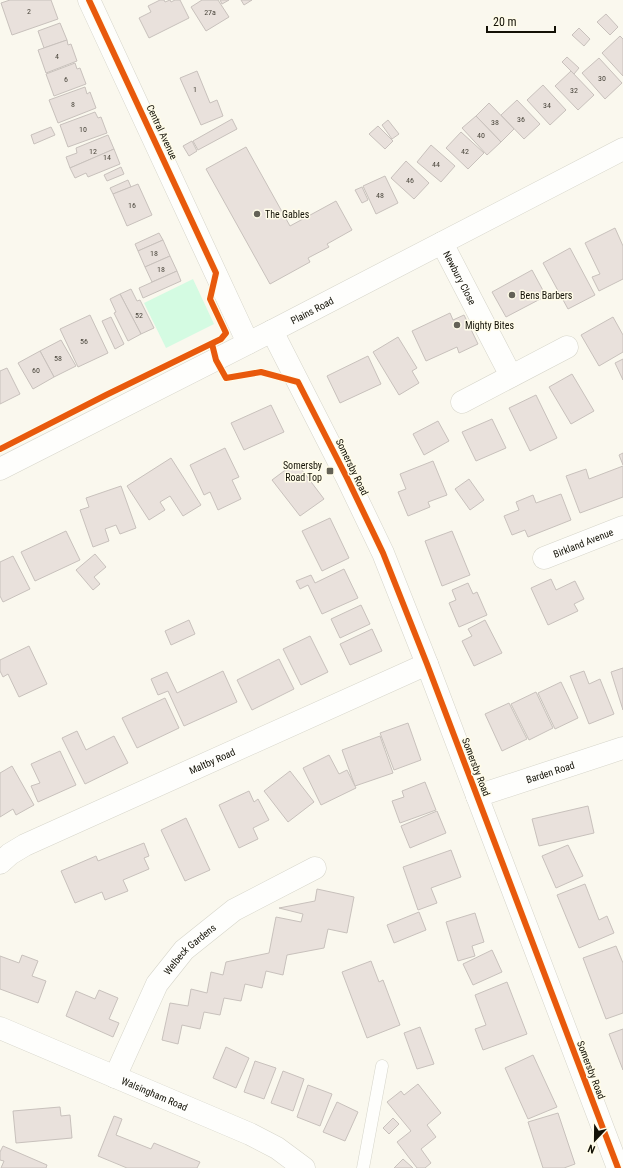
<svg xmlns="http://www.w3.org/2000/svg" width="623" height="1168" viewBox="0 0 623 1168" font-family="'Roboto Condensed',sans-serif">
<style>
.green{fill:#d4fbe2}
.building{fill:#e9e1dc;stroke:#c8c1bc}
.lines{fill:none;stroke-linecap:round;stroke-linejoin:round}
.service-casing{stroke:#d6d5ca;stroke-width:13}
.minor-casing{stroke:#d6d5ca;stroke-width:23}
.tertiary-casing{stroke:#d6d5ca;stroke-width:23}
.secondary-casing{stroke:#d6d5ca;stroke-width:23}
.service{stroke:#fefefc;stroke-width:12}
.minor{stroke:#fefefc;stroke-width:22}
.tertiary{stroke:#fefefc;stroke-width:22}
.secondary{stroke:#fefefc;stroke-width:22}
.cycleway-casing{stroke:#fffce9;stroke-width:8}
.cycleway{stroke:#e8590c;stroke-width:6}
.poi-dot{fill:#646257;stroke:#fffce9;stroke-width:1.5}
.labels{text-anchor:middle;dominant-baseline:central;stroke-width:3;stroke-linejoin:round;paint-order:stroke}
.number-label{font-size:8px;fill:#4a463c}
.street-label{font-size:10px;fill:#131106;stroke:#fffce9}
.poi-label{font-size:10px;fill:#131106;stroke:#fffce9;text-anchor:start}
</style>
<rect width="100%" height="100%" fill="#faf8ee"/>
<path class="green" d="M193 279 214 324 166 348 144 303Z"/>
<g class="building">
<path d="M10 0H51L58 19 12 35 1 3Z"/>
<path d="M160 0H164L165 2 170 0 171 2 175 0H180L189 18 149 38 139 18 151 12 148 6Z"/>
<path d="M202 0H218L229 17 206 31 191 7Z"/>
<path d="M220 0H229L222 4Z"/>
<path d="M241 0H252L244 5Z"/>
<path d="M606 14 618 27 610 35 597 22Z"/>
<path d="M60 23 67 40 44 48 38 31Z"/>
<path d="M579 28 590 39 584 46 572 35Z"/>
<path d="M620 36 623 39V76L602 53Z"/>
<path d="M67 40 68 45 71 44 77 61 46 73 38 50Z"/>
<path d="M567 57 579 68 574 74 562 62Z"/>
<path d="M599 58 622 83 605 99 582 73Z"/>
<path d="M75 63 77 69 80 68 86 84 54 96 46 74Z"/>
<path d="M197 71 210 103 217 100 223 116 201 125 180 78Z"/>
<path d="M571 71 594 95 578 110 555 86Z"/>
<path d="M543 85 566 110 550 125 527 100Z"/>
<path d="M85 87 87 94 90 92 96 108 58 123 49 100Z"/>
<path d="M517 100 540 124 524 139 501 115Z"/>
<path d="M489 103 514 129 501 142 476 116Z"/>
<path d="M95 112 98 118 101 117 107 133 68 147 60 125Z"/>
<path d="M476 116 501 142 487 155 462 128Z"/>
<path d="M232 119 237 129 198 150 193 141Z"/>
<path d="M388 120 399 134 392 139 382 125Z"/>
<path d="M378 126 393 141 385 149 369 134Z"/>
<path d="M51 127 55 135 34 144 31 135Z"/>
<path d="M461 132 484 153 468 169 446 148Z"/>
<path d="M108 135 114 149 70 168 66 157 77 153 76 148Z"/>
<path d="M192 141 197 151 189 156 183 146Z"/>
<path d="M431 145 455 166 441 182 417 162Z"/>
<path d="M246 147 290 226 336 201 352 230 327 244 329 247 308 258 310 262 270 284 206 169Z"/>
<path d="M114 149 120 164 88 177 86 173 75 178 70 168Z"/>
<path d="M406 161 429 183 414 199 391 178Z"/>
<path d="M121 167 124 174 107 181 104 175Z"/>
<path d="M385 176 398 203 376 214 363 186Z"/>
<path d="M128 180 131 187 113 194 110 188Z"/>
<path d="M138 184 152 215 127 226 113 194Z"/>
<path d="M362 187 368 200 362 203 355 190Z"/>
<path d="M615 228 623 246V279L599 291 592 277 600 274 585 243Z"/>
<path d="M159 233 163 240 138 251 135 244Z"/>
<path d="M163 240 170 256 145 267 138 251Z"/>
<path d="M570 248 595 295 568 309 543 263Z"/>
<path d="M170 256 177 271 152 282 145 267Z"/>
<path d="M532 270 546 296 506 317 492 292Z"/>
<path d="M177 271 181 281 143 298 139 288Z"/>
<path d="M131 289 137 301 140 300 154 328 141 334 120 294Z"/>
<path d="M120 294 141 334 128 341 114 313 116 312 110 299Z"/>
<path d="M450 313 453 320 464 315 478 344 459 353 457 347 426 361 412 331Z"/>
<path d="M90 315 108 353 78 367 60 329Z"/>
<path d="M111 317 124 344 115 349 102 321Z"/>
<path d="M613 317 623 335V352L599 366 581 335Z"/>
<path d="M398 337 417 368 412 371 419 383 399 395 373 352Z"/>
<path d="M61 340 76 366 54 377 40 351Z"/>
<path d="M40 351 54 377 33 389 18 363Z"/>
<path d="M368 356 381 384 340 403 327 376Z"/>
<path d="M623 359V380L615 363Z"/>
<path d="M7 368 20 394 0 404V371Z"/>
<path d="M572 374 594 411 571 424 549 387Z"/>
<path d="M536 395 557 438 530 451 509 408Z"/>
<path d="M271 405 284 432 244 450 231 423Z"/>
<path d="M492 419 506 448 476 461 462 432Z"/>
<path d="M438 421 449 441 424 455 413 434Z"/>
<path d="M225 448 239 477 232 480 241 499 218 510 210 492 204 495 190 465Z"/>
<path d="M623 453V465L619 455Z"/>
<path d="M171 458 201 505 183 516 170 496 160 502 165 510 149 520 127 486Z"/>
<path d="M433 461 447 495 428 502 430 507 408 516 398 492 406 489 400 474Z"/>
<path d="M296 462 324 499 300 516 272 480Z"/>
<path d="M623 466V497L580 513 566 476 586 469 589 479Z"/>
<path d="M469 479 484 500 470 510 455 489Z"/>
<path d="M121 486 136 528 120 534 116 525 105 529 109 541 93 547 80 510 89 507 86 498Z"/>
<path d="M561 494 571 520 528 537 525 530 512 535 504 516 519 510 516 502 533 495 536 503Z"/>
<path d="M330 518 349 558 322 571 302 531Z"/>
<path d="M66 531 80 560 35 581 21 552Z"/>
<path d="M452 531 470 575 442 586 425 541Z"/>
<path d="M95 554 106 567 94 577 100 584 93 590 76 570Z"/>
<path d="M13 556 30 589 3 602 0 596V562Z"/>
<path d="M344 569 358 598 322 614 308 585 300 589 296 581 311 575 315 583Z"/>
<path d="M551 579 556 590 575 581 584 599 574 604 578 611 548 625 531 588Z"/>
<path d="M468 583 473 594 477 592 487 615 459 627 449 603 456 600 452 590Z"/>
<path d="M361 605 370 624 340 638 331 619Z"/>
<path d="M189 620 195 634 171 645 165 631Z"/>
<path d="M485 620 502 653 474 666 462 641 472 636 468 629Z"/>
<path d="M372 629 382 651 350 665 340 644Z"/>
<path d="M310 636 328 672 301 685 283 649Z"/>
<path d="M29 646 47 684 19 697 8 674 3 677 0 671V660Z"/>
<path d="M279 659 294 689 252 710 237 680Z"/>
<path d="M623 668V710L611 672Z"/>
<path d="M223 671 237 702 184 726 168 691 158 695 151 679 167 672 177 693Z"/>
<path d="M584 671 589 684 600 679 614 714 589 724 570 676Z"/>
<path d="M561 682 578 718 555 729 538 693Z"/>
<path d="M536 692 553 728 529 740 511 704Z"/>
<path d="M165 698 179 728 137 748 122 718Z"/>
<path d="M509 703 527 739 502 751 485 714Z"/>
<path d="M408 723 421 760 394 770 380 733Z"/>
<path d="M77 731 86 750 114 736 128 763 85 784 62 738Z"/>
<path d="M380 736 393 773 355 786 342 750Z"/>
<path d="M60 751 76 785 38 802 31 786 40 783 31 764Z"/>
<path d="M329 755 339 774 347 770 356 788 321 805 303 768Z"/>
<path d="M12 766 34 805 16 815 13 809 0 817V773Z"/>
<path d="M290 771 314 802 288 822 264 791Z"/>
<path d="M425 782 436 810 400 823 392 801 404 797 402 791Z"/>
<path d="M249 791 254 802 258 799 269 820 253 828 258 839 239 848 219 805Z"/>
<path d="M588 806 594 833 539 846 532 819Z"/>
<path d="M437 811 446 833 410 848 401 826Z"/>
<path d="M186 818 210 870 185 881 161 830Z"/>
<path d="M144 843 149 856 144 858 149 869 123 880 128 891 105 900 102 892 75 903 61 871 96 856 98 861Z"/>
<path d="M568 845 583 876 556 888 542 856Z"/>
<path d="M451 850 461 877 431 888 437 903 418 910 403 867Z"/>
<path d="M585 884 599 920 607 916 614 933 579 948 557 895Z"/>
<path d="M317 889 354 897 347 933 328 929 324 948 287 955 283 975 266 971 262 988 245 984 241 1001 224 998 220 1015 204 1012 200 1029 182 1025 178 1044 162 1040 170 1003 188 1006 191 989 207 993 211 972 223 975 226 962 269 953 276 917 301 922 303 914 279 908 315 901Z"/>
<path d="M419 912 426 930 394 943 387 925Z"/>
<path d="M475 913 484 942 472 946 475 956 458 961 446 922Z"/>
<path d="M616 946 623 963V1013L606 1019 583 958Z"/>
<path d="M492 950 502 972 473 985 463 964Z"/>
<path d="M22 955 38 961 32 976 46 981 38 1003 0 989V956L19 963Z"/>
<path d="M371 961 379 982 383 980 400 1025 367 1038 342 972Z"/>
<path d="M507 982 527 1034 483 1050 475 1029 486 1025 475 995Z"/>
<path d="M99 990 118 998 109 1019 119 1023 113 1037 66 1016 76 991 95 999Z"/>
<path d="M420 1027 434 1064 417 1069 404 1033Z"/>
<path d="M623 1029V1070L609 1034Z"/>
<path d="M226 1047 249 1058 236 1088 213 1078Z"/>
<path d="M533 1055 557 1107 528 1119 505 1068Z"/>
<path d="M255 1061 276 1068 264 1099 244 1092Z"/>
<path d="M283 1071 304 1079 293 1111 271 1103Z"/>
<path d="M418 1084 441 1113 427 1125 436 1137 421 1149 431 1163 425 1168H417L397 1142 411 1131 387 1102 401 1091 404 1095Z"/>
<path d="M308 1085 332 1094 320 1126 297 1117Z"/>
<path d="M337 1102 358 1112 345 1141 323 1132Z"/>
<path d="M60 1107 61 1116 70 1115 72 1138 16 1143 13 1111Z"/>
<path d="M558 1113 575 1164 564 1168H543L528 1122Z"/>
<path d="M114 1116 122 1119 116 1135 151 1149 154 1143 200 1162 197 1168H127L98 1156Z"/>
<path d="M393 1118 399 1124 389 1134 383 1128Z"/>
<path d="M3 1146 47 1165 46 1168H1L4 1161 0 1160V1152Z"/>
<path d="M403 1159 413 1168H394Z"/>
</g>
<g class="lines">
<g class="service-casing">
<path id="service" d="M363 1168 382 1066"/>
</g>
<g class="minor-casing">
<g id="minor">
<path d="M89 0 248 343"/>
<path id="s1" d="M442 243 511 376"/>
<path d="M462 402 567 347"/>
<path id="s2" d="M544 558 623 527"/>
<path id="s3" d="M477 796 623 748"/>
<path id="s4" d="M0 863 10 854 25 845 427 664"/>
<path id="s5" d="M0 1028 250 1134 277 1148 304 1168"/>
<path id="s6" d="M115 1077 157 984 184 950 234 910 315 868"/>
</g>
</g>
<g class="tertiary-casing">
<path id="tertiary" d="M272 331 347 478 383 553 427 664 618 1168"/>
</g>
<g class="secondary-casing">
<g id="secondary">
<path id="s7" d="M0 469 272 331 623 149"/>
</g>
</g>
<use href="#service" class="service"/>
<use href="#minor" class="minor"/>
<use href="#tertiary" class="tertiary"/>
<use href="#secondary" class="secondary"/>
<g class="cycleway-casing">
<g id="cycleway">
<path d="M212 344 216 360 226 378 261 372 298 382 347 478 383 553 427 664 618 1168"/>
<path d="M0 449 106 395 221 339 226 333 210 299 216 273 89 0"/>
</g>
</g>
<use href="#cycleway" class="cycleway"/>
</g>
<g class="poi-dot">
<circle cx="257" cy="214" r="4"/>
<circle cx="512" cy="295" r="4"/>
<circle cx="457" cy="325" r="4"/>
<rect x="326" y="467" width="8" height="8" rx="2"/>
</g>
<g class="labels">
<g class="number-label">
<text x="29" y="11">2</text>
<text x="210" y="12">27a</text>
<text x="57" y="56">4</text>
<text x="602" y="78">30</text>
<text x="66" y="79">6</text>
<text x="195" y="89">1</text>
<text x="574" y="90">32</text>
<text x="73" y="104">8</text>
<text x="547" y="105">34</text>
<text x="521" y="119">36</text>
<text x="495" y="122">38</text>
<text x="83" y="129">10</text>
<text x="481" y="135">40</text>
<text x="93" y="151">12</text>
<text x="465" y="151">42</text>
<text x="107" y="157">14</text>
<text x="436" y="164">44</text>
<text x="410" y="180">46</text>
<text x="380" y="195">48</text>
<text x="132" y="205">16</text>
<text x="154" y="253">18</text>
<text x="161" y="269">18</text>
<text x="139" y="315">52</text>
<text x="84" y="341">56</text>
<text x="58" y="358">58</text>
<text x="36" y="370">60</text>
</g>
<g class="street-label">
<text transform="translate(162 132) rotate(65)">Central Avenue</text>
<text stroke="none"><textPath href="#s1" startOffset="39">Newbury Close</textPath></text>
<text stroke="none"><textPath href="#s7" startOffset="350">Plains Road</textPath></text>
<text transform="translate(352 467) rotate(64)">Somersby Road</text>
<text stroke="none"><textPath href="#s2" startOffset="42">Birkland Avenue</textPath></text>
<text stroke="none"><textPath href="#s4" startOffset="236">Maltby Road</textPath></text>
<text transform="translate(476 767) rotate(69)">Somersby Road</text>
<text stroke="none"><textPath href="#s3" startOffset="77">Barden Road</textPath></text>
<text stroke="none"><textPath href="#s6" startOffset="150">Welbeck Gardens</textPath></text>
<text transform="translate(591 1070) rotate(69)">Somersby Road</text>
<text stroke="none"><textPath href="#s5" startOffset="168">Walsingham Road</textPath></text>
</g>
<g class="poi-label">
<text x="265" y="214">The Gables</text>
<text x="520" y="295">Bens Barbers</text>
<text x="465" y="325">Mighty Bites</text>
<text x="322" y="465" text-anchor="end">Somersby<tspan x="322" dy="12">Road Top</tspan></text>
</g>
</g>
<g transform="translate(595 1140) rotate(202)" stroke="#fffce9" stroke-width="3" paint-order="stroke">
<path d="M0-3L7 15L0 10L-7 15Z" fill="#131106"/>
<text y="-6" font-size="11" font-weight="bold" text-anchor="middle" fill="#131106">N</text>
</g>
<path d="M487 26v6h68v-6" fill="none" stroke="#131106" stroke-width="2"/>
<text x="493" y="26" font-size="12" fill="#131106" stroke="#fffce9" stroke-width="3" paint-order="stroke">20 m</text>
</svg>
